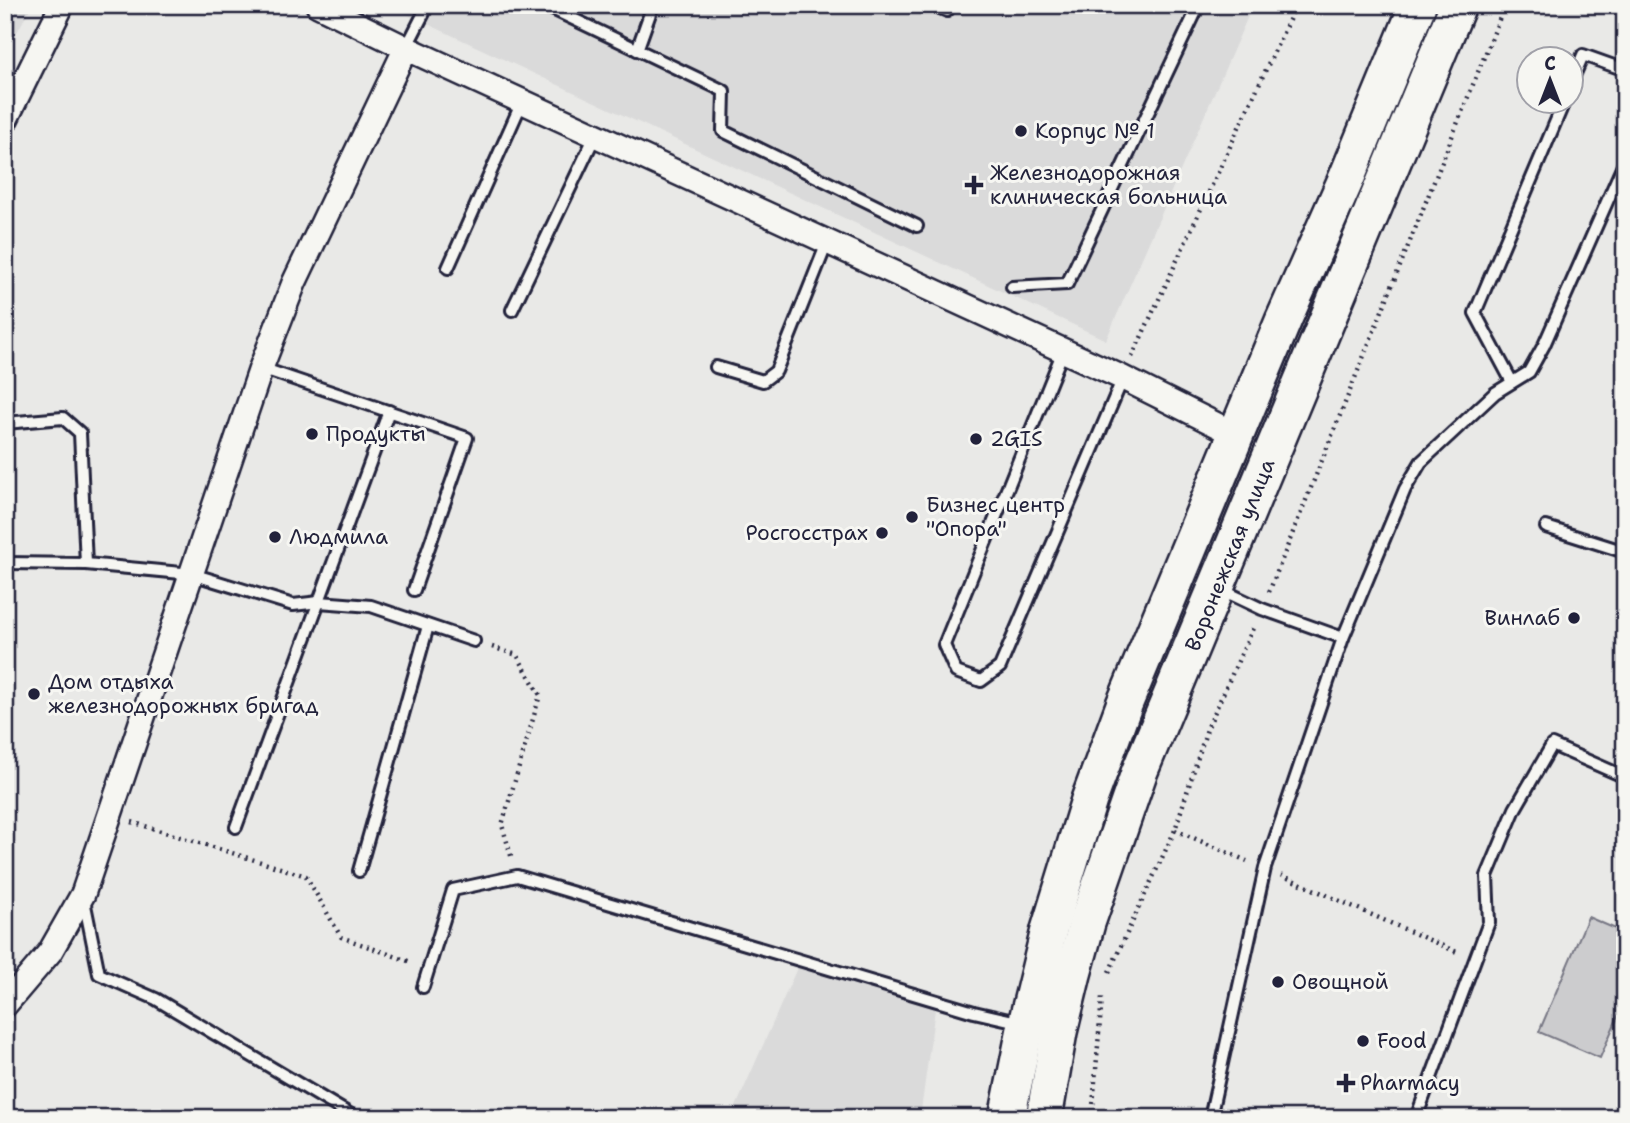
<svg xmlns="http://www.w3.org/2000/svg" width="1630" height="1123" viewBox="0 0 1630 1123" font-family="'Shantell Sans',sans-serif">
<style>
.built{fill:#dadada}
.green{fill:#ccccce;stroke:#777784;stroke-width:2}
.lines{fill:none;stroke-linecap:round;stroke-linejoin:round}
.lane-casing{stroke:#22223b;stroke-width:16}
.street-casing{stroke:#22223b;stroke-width:28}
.primary-casing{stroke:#22223b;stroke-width:40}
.path{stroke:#22223b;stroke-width:4.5;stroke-dasharray:2 5;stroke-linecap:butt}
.lane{stroke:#f6f6f2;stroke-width:10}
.street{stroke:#f6f6f2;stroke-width:23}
.primary{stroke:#f6f6f2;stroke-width:35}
.poi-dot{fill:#22223b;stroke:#f6f6f2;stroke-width:2.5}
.labels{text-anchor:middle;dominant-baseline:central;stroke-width:6;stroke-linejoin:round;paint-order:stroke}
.poi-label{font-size:21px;fill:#22223b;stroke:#f6f6f2;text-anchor:start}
.street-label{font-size:21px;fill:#22223b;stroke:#f6f6f2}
</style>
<rect width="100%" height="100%" fill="#e9e9e7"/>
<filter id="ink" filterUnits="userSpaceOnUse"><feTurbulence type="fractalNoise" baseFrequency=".0143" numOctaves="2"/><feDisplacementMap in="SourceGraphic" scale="14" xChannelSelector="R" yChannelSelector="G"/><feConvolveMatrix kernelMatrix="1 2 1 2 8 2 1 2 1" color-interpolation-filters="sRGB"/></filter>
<g filter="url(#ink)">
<g class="built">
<path d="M5 5H32L5 54Z"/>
<path d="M387 5H1253L1106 340Z"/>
<path d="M797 968 910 993 935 1009 920 1118H731Z"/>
</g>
<path class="green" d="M1588 917 1625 933V1000L1600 1058 1539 1032Z"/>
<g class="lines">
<g class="lane-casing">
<g id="lane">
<path d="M544 5 724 91 723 131 917 226"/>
<path d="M933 5 947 11 950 5"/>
<path d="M406 48 428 5"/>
<path d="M637 50 653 5"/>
<path d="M1570 85 1583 55 1625 70"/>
<path d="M448 268 522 102"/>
<path d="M1012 287 1067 284 1199 5"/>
<path d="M512 310 595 136"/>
<path d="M1063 351 944 645 956 672 981 681 1000 667 1123 378"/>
<path d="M716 367 763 381 776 371 827 243"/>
<path d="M261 368 467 438 414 590"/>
<path d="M1512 382 1475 313 1564 102"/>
<path d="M5 423 63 418 80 433 86 564 192 574 293 605 319 602 371 606 474 641"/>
<path d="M1546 527 1625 552"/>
<path d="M5 563 86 564"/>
<path d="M1343 638 1405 489 1421 462 1495 393 1529 372 1544 345 1625 161"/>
<path d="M236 827 389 411"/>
<path d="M359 871 428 626"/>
<path d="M84 900 99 974 156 999 356 1118"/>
<path d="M423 987 453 890 517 876 974 1012 1022 1023"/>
<path d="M1210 1118 1265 868 1343 638 1262 609 1220 589"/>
<path d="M1416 1118 1489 922 1487 876 1515 809 1552 745 1625 777"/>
</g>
</g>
<g class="street-casing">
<g id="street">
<path d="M318 5 406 48 1123 378 1237 435"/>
<path d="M5 121 62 5"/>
<path d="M5 1005 50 952 83 894 261 368 294 283 406 48"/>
</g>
</g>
<g class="primary-casing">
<g id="primary">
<path d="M1007 1118 1026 1024 1049 930 1089 800 1124 705 1284 319 1347 177 1418 5"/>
<path d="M1044 1118 1059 1032 1073 974 1087 923 1139 773 1458 5"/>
</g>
</g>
<g class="path">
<path d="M1132 357 1296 5"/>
<path d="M1269 592 1505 5"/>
<path d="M492 647 517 655 540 695 502 825 512 859"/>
<path d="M132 822 306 876 341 937 411 962"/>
<path d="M1175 830 1247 861"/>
<path d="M1281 875 1459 953"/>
<path d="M1109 972 1175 830 1207 729 1254 626"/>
<path d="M1092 1118 1102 997"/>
</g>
<use href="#lane" class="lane"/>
<use href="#street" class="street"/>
<use href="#primary" class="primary"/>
</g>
</g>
<g class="poi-dot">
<circle cx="1021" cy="131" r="7"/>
<path d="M970.5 174.5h7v7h7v7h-7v7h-7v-7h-7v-7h7z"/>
<circle cx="312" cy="434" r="7"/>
<circle cx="976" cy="439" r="7"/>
<circle cx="912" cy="517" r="7"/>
<circle cx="882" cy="533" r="7"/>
<circle cx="275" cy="537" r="7"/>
<circle cx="1574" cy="618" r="7"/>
<circle cx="34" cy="694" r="7"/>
<circle cx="1278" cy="982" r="7"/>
<circle cx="1363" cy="1041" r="7"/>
<path d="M1342.5 1072.5h7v7h7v7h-7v7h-7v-7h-7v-7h7z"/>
</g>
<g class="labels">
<g class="poi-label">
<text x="1035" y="131">Корпус № 1</text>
<text x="990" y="173">Железнодорожная<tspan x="990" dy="24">клиническая больница</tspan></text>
<text x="326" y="434">Продукты</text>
<text x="990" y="439">2GIS</text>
<text x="926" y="505">Бизнес центр<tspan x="926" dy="24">"Опора"</tspan></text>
<text x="868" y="533" text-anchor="end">Росгосстрах</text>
<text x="289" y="537">Людмила</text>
<text x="1560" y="618" text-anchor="end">Винлаб</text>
<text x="48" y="682">Дом отдыха<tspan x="48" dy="24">железнодорожных бригад</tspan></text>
<text x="1292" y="982">Овощной</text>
<text x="1377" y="1041">Food</text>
<text x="1360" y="1083">Pharmacy</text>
</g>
<g class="street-label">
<text transform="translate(1230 555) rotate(-68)">Воронежская улица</text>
</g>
</g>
<rect width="1630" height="1123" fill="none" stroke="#f6f6f2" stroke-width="28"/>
<rect x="14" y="14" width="1602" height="1095" fill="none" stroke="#22223b" stroke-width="2.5" filter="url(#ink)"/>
<g transform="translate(1550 80)"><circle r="33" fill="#f6f6f2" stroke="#a1a1a9" stroke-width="2"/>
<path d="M0-5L12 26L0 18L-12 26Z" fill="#22223b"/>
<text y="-10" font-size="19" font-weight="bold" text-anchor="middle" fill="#22223b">С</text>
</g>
</svg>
